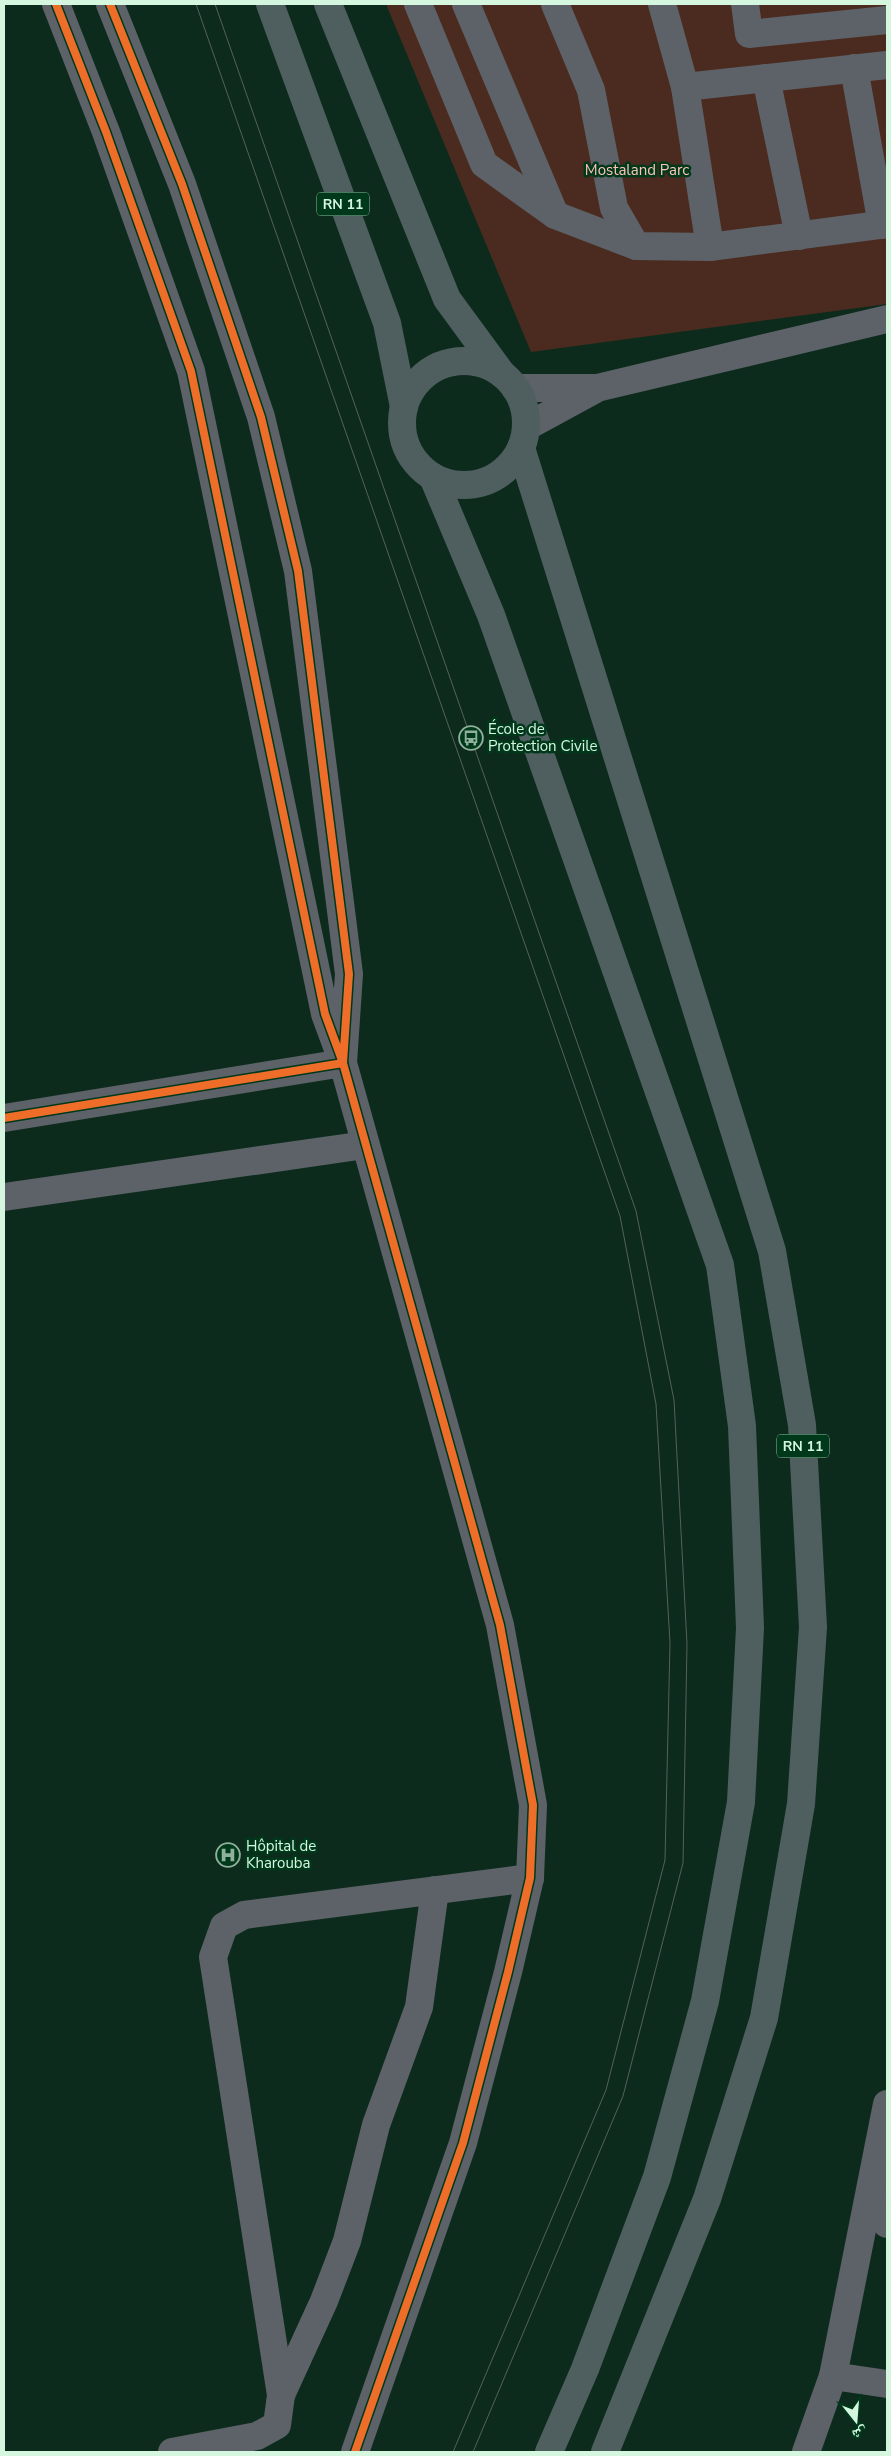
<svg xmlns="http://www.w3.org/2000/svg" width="891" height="2456" viewBox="0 0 891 2456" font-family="'Nunito Sans','Noto Naskh Arabic',sans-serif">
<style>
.green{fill:#4b2b1f}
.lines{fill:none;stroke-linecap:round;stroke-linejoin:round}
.minor{stroke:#5c6268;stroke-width:28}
.highway{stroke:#4f5f5f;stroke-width:28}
.tram{stroke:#53625d;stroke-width:1}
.cycleway-casing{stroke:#00381b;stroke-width:11}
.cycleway{stroke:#ee6e29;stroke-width:8}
.labels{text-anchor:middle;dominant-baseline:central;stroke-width:5;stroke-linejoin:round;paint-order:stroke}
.shield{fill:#00381b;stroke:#95bea4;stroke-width:1}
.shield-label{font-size:14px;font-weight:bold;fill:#d5f7df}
.park-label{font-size:15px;fill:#fec5b6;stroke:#00381b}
.poi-label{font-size:15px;fill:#d5f7df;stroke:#00381b;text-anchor:start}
</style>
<rect width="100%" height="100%" fill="#0d2b1c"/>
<path class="green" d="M386 4H887V304L531 352Z"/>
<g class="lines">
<g class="minor">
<path d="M56 4 106 132 191 371 325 1014 343 1063 349 974 298 571 261 417 182 184 110 4"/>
<path d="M418 4 484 164 555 215"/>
<path d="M466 4 555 215 636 246 710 247"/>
<path d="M555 4 591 90 614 208 636 246"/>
<path d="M662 4 685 87 887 65"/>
<path d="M745 4 749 34 887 20"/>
<path d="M854 68 882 225"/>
<path d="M766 78 799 236"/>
<path d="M685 87 710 247 887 224"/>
<path d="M515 388H597L887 319"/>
<path d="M526 427 594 390"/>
<path d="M4 1118 343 1063 500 1625 533 1805 530 1878 508 1972 463 2143 355 2452"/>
<path d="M4 1197 365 1145"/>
<path d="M875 2183 887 2224"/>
<path d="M833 2376 887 2384"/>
<path d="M281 2395 324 2301 347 2241 376 2125 419 2007 435 1890"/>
<path d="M172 2452 257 2436 277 2425 281 2395 213 1957 224 1926 244 1915 530 1878"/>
<path d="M806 2452 833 2376 887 2104"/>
</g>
<g class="highway">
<path d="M270 4 387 323 404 407"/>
<path d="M328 4 447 299 502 374"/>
<circle cx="464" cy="423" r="62"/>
<path d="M521 448 772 1251 802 1425 813 1627 801 1804 764 2018 707 2199 605 2452"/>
<path d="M433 477 491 615 720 1265 742 1426 750 1628 741 1802 705 2001 657 2177 585 2369 549 2452"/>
</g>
<g class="tram">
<path d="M196 4 620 1216 656 1404 670 1643 665 1860 606 2090 453 2452"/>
<path d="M215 4 636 1211 674 1400 687 1644 683 1863 623 2096 473 2452"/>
</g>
<g class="cycleway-casing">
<g id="cycleway">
<path d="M56 4 106 132 191 371 325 1014 343 1063 349 974 298 571 261 417 182 184 110 4"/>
<path d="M4 1118 343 1063 500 1625 533 1805 530 1878 508 1972 463 2143 355 2452"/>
</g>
</g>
<use href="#cycleway" class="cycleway"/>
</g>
<defs>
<g id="bus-ring" transform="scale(1.25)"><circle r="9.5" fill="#00381b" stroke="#8fb09b" stroke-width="1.5"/><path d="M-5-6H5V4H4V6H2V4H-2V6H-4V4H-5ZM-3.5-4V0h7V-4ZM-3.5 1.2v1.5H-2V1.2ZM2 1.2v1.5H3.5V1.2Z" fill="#8fb09b"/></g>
<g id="hospital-ring" transform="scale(1.25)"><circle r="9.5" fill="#00381b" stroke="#8fb09b" stroke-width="1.5"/><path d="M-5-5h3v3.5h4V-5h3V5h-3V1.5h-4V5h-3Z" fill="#8fb09b"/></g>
</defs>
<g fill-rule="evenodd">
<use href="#bus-ring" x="471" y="738"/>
<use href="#hospital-ring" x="228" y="1855"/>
</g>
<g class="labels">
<g class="shield">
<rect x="317" y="192.5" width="52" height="23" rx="4"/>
<rect x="777" y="1434.5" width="52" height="23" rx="4"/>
</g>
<g class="shield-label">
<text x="343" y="204">RN 11</text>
<text x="803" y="1446">RN 11</text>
</g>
<g class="park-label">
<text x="637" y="170">Mostaland Parc</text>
</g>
<g class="poi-label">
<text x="488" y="729">École de<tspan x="488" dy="17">Protection Civile</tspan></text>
<text x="246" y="1846">Hôpital de<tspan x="246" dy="17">Kharouba</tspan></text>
</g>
</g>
<rect width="891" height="2456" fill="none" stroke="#d5f7df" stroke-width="10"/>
<g transform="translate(856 2421) rotate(163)" stroke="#00381b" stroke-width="4" paint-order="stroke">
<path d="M0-4L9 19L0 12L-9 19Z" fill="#d5f7df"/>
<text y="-8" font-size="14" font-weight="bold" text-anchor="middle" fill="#d5f7df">ش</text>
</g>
</svg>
